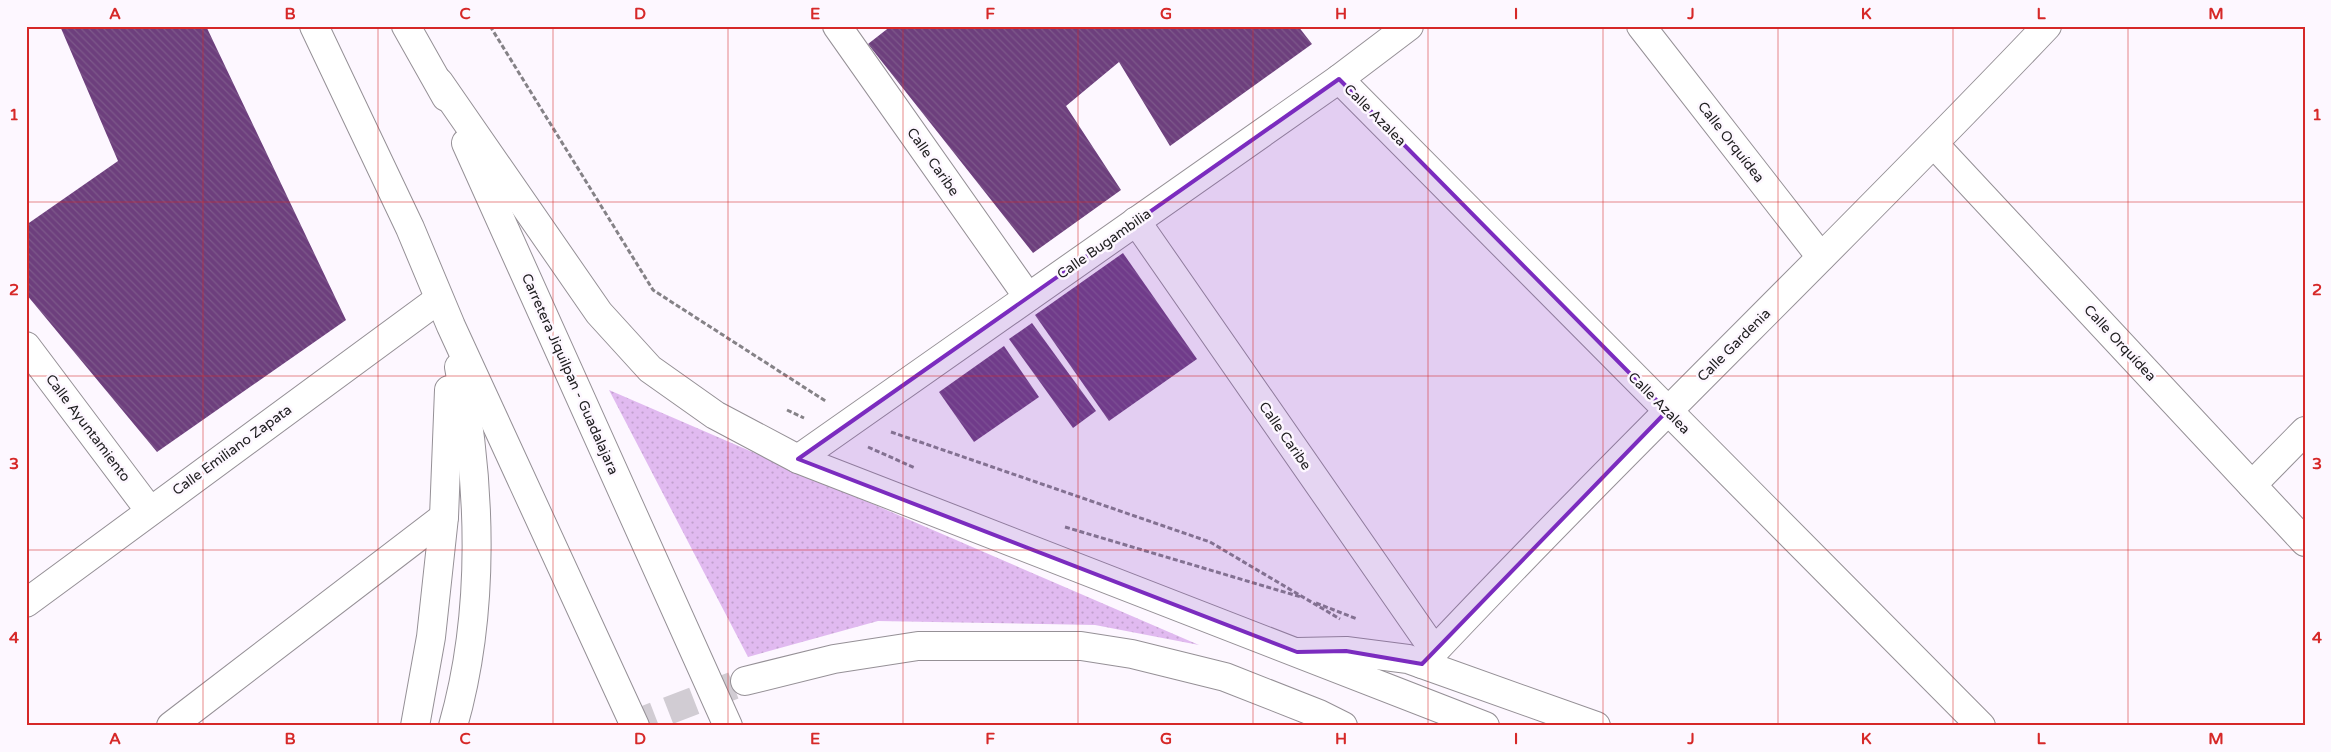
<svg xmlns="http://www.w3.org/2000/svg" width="2331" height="752" viewBox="0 0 2331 752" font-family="'Varela Round',sans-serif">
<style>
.grass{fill:url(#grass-dots)}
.building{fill:url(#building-back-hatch)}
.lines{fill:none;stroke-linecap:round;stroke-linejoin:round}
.highway-tunnel{stroke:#d1ccd3;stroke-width:28;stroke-dasharray:28 14;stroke-linecap:butt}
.minor-casing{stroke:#959096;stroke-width:30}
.highway-casing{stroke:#959096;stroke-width:30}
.path{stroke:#858287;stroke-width:3;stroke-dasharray:5 2.5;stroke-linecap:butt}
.minor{stroke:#fff;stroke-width:28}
.highway{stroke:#fff;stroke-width:28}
.marked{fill:#7b2cbf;fill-opacity:0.2;stroke:#7b2cbf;stroke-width:4;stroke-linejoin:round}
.grid{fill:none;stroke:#d62828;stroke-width:1;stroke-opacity:0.55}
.labels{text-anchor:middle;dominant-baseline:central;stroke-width:5;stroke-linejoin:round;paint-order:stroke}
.street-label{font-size:14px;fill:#212022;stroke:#fdf7ff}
.neatline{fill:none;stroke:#d62828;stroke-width:2}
.grid-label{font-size:16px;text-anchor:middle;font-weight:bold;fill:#d62828}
</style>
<defs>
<pattern id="grass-dots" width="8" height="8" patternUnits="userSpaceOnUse" patternTransform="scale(1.25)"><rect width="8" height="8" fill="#e1baf0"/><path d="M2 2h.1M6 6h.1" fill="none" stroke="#c1a0ce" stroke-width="1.8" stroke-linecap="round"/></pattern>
<pattern id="building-back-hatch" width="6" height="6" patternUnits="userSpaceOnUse" patternTransform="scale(1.25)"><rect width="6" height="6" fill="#6d3f7d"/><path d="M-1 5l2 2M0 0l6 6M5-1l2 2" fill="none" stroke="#7d588a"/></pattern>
</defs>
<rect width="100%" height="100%" fill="#fdf7ff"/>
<path class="grass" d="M609 390 1199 645 1095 625 878 621 748 657Z"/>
<g class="building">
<path d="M60 26H206L346 320 157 452 26 294V225L118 161Z"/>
<path d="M891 26H1298L1312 44 1170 146 1119 62 1066 106 1121 190 1033 253 868 44Z"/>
<path d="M1123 253 1197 359 1109 421 1035 315Z"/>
<path d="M1032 323 1096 411 1073 428 1009 339Z"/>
<path d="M1004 346 1039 397 974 442 939 392Z"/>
</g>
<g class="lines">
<path class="highway-tunnel" d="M629 726 745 681"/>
<g class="minor-casing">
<g id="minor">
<path d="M837 26 1028 297"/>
<path d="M1641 26 1821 257"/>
<path d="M1339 79 1981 726"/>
<path d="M1934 144 2305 542"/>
<path d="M1136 221 1434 650"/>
<path d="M26 346 150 511"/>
<path d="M798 459 1339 79 1409 26"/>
<path d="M2252 485 2305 431"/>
<path d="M26 603 439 299"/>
<path d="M1297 652 1346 651 1408 659 1596 726"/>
<path d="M1422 664C1626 447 1842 242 2047 26"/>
<path d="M171 726 444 517"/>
</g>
</g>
<g class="highway-casing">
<g id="highway">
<path d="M314 26 410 228 451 326 635 726"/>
<path d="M406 26 446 97"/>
<path d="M439 82 599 313 650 369 715 415 798 459 1485 726"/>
<path d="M466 143 728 726"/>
<path d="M745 681 834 659 918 646H1081L1132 654 1225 677 1319 714 1343 726"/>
<path d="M415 726 431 637 444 517 449 390"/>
<path d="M453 726C486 611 481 483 459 367"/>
</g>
</g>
<g class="path">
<path d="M490 26 653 290 827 402"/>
<path d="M787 410 804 418"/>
<path d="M891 432 1210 542 1340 619"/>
<path d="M868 447 915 468"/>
<path d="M1065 527 1301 597"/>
<path d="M1316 603 1357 619"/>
</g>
<use href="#minor" class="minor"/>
<use href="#highway" class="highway"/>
</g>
<path class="marked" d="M1339 79 1667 411 1422 664 1346 651 1297 652 798 459Z"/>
<path class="grid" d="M203 26V726M378 26V726M553 26V726M728 26V726M903 26V726M1078 26V726M1253 26V726M1428 26V726M1603 26V726M1778 26V726M1953 26V726M2128 26V726M26 202H2305M26 376H2305M26 550H2305"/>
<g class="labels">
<g class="street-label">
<text transform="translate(1375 115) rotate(45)">Calle Azalea</text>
<text transform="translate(1731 142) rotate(52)">Calle Orquídea</text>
<text transform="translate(933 162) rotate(55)">Calle Caribe</text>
<text transform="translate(1104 244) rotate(-35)">Calle Bugambilia</text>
<text transform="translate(2120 343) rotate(47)">Calle Orquídea</text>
<text transform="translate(1734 345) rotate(-45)">Calle Gardenia</text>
<text transform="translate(570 374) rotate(66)">Carretera Jiquilpan - Guadalajara</text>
<text transform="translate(1659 403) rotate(45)">Calle Azalea</text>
<text transform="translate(88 428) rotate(53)">Calle Ayuntamiento</text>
<text transform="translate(1285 436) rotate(55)">Calle Caribe</text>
<text transform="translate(232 450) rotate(-36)">Calle Emiliano Zapata</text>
</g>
</g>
<rect width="2331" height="752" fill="none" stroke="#fdf7ff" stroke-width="55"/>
<rect x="28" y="28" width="2276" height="696" class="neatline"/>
<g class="grid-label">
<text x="115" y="19">A</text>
<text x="290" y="19">B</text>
<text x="465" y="19">C</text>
<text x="640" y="19">D</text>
<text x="815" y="19">E</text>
<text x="990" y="19">F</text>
<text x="1166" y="19">G</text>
<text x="1341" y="19">H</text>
<text x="1516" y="19">I</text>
<text x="1691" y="19">J</text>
<text x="1866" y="19">K</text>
<text x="2041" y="19">L</text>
<text x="2216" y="19">M</text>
<text x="14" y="120">1</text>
<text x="2317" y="120">1</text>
<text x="14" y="295">2</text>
<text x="2317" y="295">2</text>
<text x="14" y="469">3</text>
<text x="2317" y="469">3</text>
<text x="14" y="643">4</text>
<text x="2317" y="643">4</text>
<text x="115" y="744">A</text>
<text x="290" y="744">B</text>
<text x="465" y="744">C</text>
<text x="640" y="744">D</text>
<text x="815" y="744">E</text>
<text x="990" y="744">F</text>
<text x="1166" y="744">G</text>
<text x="1341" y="744">H</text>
<text x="1516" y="744">I</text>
<text x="1691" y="744">J</text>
<text x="1866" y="744">K</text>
<text x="2041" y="744">L</text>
<text x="2216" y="744">M</text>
</g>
</svg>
